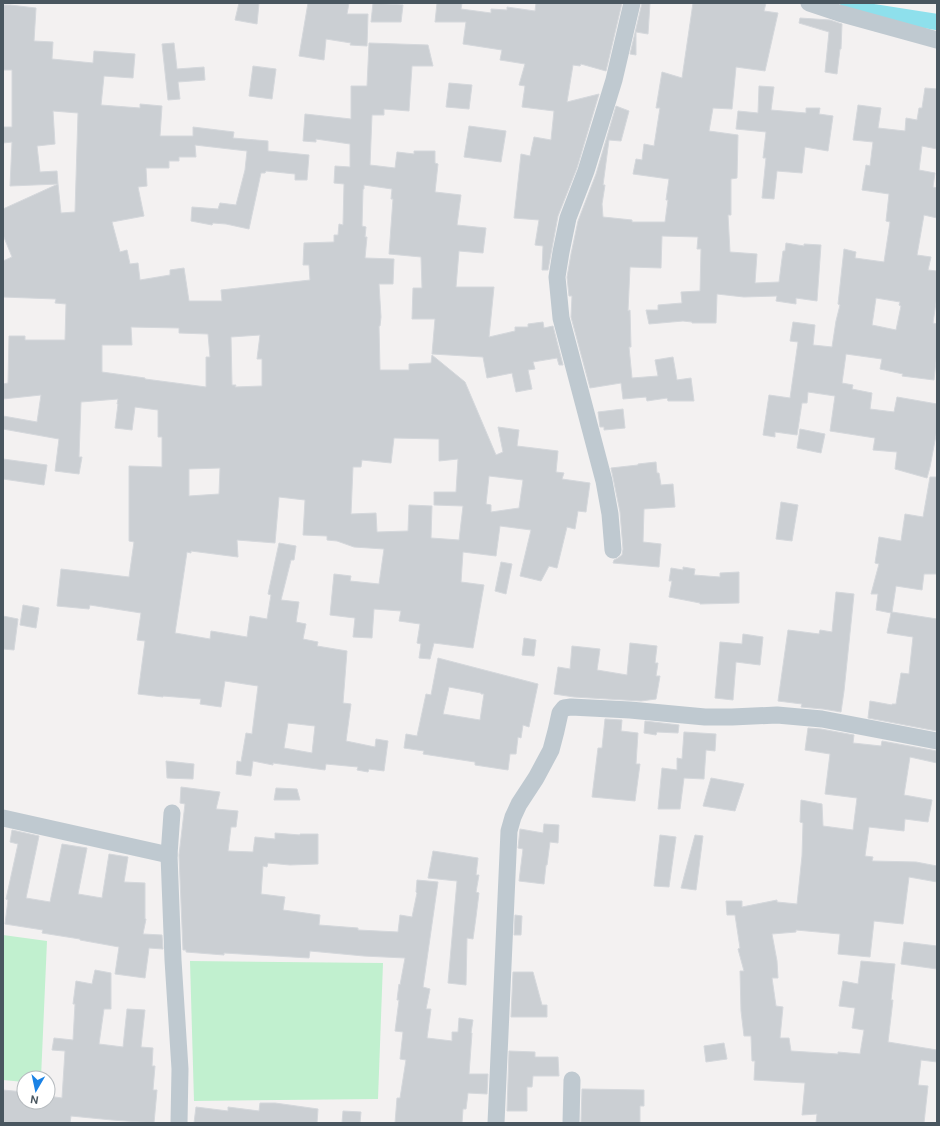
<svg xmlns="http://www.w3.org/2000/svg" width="940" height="1126" viewBox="0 0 940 1126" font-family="'DM Sans',sans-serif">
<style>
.green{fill:#c1f0cf}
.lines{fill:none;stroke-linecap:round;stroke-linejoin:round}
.canal{stroke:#8ee0ec;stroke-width:16}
.building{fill:#cbcfd3;stroke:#d5d8dc;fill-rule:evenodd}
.street{stroke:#bfc9d0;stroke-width:17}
</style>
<rect width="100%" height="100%" fill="#f3f1f1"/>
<g class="green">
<path d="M3 935 47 941 41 1078H24V1082L3 1080Z"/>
<path d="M190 961 383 963 378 1099 194 1101Z"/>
</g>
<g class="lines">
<path class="canal" d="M848 3 873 12 937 22"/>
</g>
<g class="building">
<path d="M239 3H259L257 24 235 20Z"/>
<path d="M308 3H349L347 14H368L367 46 350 45 351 43 326 39 324 60 299 56Z"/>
<path d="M373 3 403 5 401 22H371Z"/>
<path d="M437 3H462L461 9 491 13V9L507 10V7L535 11 536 3H622L606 71 581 64 580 66 573 65 567 102 599 94 577 168 558 216 548 270H542L543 246 535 245 539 220 514 218 521 154 530 156 534 137 551 140 554 111 522 107 525 86 519 85 525 64 500 60 502 50 463 44 466 22H435Z"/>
<path d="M642 3H650L648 34 636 32V55L630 54Z"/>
<path d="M693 3H766L764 11 778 13 765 71 736 67 732 109 713 108 709 131 738 135 737 178 731 179V215H728L730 252 757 254 755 283 779 282 783 251H785L786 243 804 246V244L821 245 817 301 796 298V304L776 301 777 296 744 297 717 294 716 323H692V322L683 321 649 324 646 310H658V305L682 303 681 292 700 291 701 249H697L698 237 662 236 661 268 630 267 628 311 630 310 631 347H629L632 378 658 376 655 360 673 357 677 380 691 378 694 401H668L667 398 647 401 646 397 623 399 621 383 590 388 571 317 572 296H569L567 277 571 254 578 221 596 174 616 106 629 111 621 141 609 140 603 185H605L602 204 603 217 632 220V222H665L668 200H666L669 179 633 174 636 159 642 160 644 144 654 146 660 108H656L662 72 682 78Z"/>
<path d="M3 5H10L36 8 34 41 53 42 52 59 93 63 94 51 135 54 133 78 104 76 101 105 140 108V104L162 106 160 136H193V127L234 132 233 138 268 141V151L309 155 307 180H295V174L266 171 265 173H261L249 229 226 224 213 223 212 225 191 221 192 207 218 209 220 203 236 205 245 170 247 151 195 145 196 157H179V161H169V168H146L147 186 138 187 144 216 112 222 120 252 127 250 130 264 138 263 140 280 170 275V270L184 268 189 301H222L221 290 310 280 309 265H303L304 243 334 242V235H338L339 224 343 225 344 184 334 183 335 166 350 167V144L316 139V142L303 141 305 114 351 119V86H367L369 43 428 45 433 66H412L409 111 384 109V115H372L370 165 395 168 397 152 414 154V151H435V163L438 164 435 192 461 195 457 225 486 228 483 253 459 251 456 287H494L489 337 515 331V327H528V324L543 322 544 328 553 326 563 365H559L557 358 533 362 535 369 528 370 532 389 516 392 512 373 487 378 483 357 432 354 435 319H412L413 288H422L421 257 389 254 393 199H391L392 189 364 185V189H363L362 226 366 227 365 237H367L365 258 394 259 393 284H379L381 317 380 326H379L380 370H409V364L431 363 432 355 465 382 496 455 503 452 498 427 519 430 517 446 558 451 556 472 564 473 562 479 590 483 586 512 578 511 575 529 567 527 557 568 549 566 541 581 520 576 531 530 500 526 496 556 463 552 461 582 484 585 473 648 434 643 430 659 419 658 421 644 417 643 420 624 399 621 401 611 374 609 372 638 353 637 355 618 330 615 334 574 351 576 350 581 379 584 384 549 354 547 337 541 327 540V536L303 535 305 500 279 497 275 543 237 540 238 557 191 551V553L187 552 175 633 210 639 211 631 247 637 250 616 267 619 271 595 268 594 279 543 296 546 294 560H291L281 600 299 602 296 622 306 624 303 639 318 642 317 646 347 651 343 703 351 704 346 741 375 747 376 739 388 741 384 771 369 769 368 772 357 770 358 767 326 764 325 770 273 763V765L253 761 251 776 236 774 237 761 241 762 246 733 252 734 258 686 225 681 221 707 200 704 201 699 163 696V697L138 694 145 641 137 640 141 613 90 605 89 609 57 606 61 569 129 577 134 542 129 541V466L162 467V437H158V410L135 407 132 430 115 428 118 404H117L118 399 81 402 79 457H82L79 474 55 471 59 439 3 429V416L37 422 41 395 3 399V384L8 383 9 336H25V340H65L66 304 55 303 56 299 3 297V261L12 257 3 235V209L58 184 61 213 75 212 78 113 53 111 55 144 37 146 40 172 57 171 58 184 10 186 12 142 3 143V127H12V70H3ZM131 327 179 328V333L208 334 210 357H206V387L145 379V378L102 372V345H132ZM260 335 257 359H262V386L235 387 236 385H232L231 337ZM394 438 439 439V461L458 459 456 492H434V505L463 506 459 540 431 538 432 506 409 505 408 531 377 532 376 513 351 514 353 467H361L362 460 391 463ZM220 468 219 494 189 496V469ZM489 476 523 480 519 508 491 512V505L486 504ZM288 723 315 726 312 753 284 748Z"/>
<path d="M800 18 830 20 842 24 841 49H840L837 74 825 72 829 32 799 23Z"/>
<path d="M174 43 177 69 204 67 205 80 178 82 180 99 168 100 162 44Z"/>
<path d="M253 66 276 69 272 99 249 96Z"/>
<path d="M449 83 472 85 469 109 446 107Z"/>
<path d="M759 86 774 87 771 110 806 113V108H820L819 114 833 116 828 151 805 147 802 173 777 171 774 199 762 198 766 158H763L766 132 736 129 738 111 758 113Z"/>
<path d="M925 88 937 89V149L922 146 919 170 935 173 933 187 937 188V218L924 215 917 255 931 257 928 270 937 271V296L933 323 937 324V352L934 380 902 376 903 374 880 369 882 359 846 354 842 383 853 385 852 389 872 393 870 409 894 412 897 397 937 404V430L930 467 927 478 895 469 897 452 873 450 875 438 830 431 835 396 808 392 807 403H802L797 435 775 432V437L763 435 769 395 790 398 798 342 790 341 793 322 815 325 813 345 832 347 836 321 840 305 838 304 844 249 856 252 855 258 884 262 890 222 886 221 889 194 862 190 866 165 870 166 873 142 853 140 858 105 881 108 878 128 905 131 906 118 917 120 919 108H922ZM876 298 900 302 899 305 901 306 896 330 872 325Z"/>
<path d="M469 126 506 131 501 162 464 157Z"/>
<path d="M623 409 625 428 604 430V427H600L598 412Z"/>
<path d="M800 429 825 434 821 453 797 448Z"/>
<path d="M3 459 47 465 44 485 3 479Z"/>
<path d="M656 462 657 473H659L661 485 673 484 675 507 644 509 643 542 661 544 659 567 613 563 614 560 618 558 622 555 623 549 620 512 611 468 638 465V464Z"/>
<path d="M930 477H937V574H924L922 590 896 586 892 612 937 619V731L868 718 870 701 892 705V704H896L901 673 909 674 913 637 887 633 891 613 876 610 878 594H871L879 564 875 563 879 537 901 541 905 514 923 517Z"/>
<path d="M781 502 798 505 792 541 776 539Z"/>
<path d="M501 562 512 564 506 594 495 591Z"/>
<path d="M683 567 695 569 694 575 720 577V573L739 572V603L700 604V603L669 597 672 581H669L671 568 683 570Z"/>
<path d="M836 592 854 594 844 691 841 712 823 709 801 707 802 704 778 701 788 630 819 634 820 630 832 632Z"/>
<path d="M23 605 39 608 36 628 20 625Z"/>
<path d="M3 616 18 619 14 650 3 649Z"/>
<path d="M743 634 763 637 760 665 736 662 733 700 715 698 720 642 742 644Z"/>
<path d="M524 638 536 640 534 656 522 655Z"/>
<path d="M630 643 657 646 655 663H658L656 676H660L656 699 641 701 574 697 554 694 558 667 570 669 572 646 600 649 597 670 627 675Z"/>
<path d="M438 658 538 684 529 727 523 725 521 738 518 737 516 754H510L508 770 475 765V762L423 754 424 751 404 748 406 734 417 736 426 694 431 695ZM449 687 481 693V694H484L480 720 443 714Z"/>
<path d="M605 719 622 720 621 731 638 733 636 764H640L635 801 592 797 598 748H602Z"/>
<path d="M645 721 679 725 678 733 657 732 656 735 644 733Z"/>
<path d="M808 728 821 729 854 735 853 743 881 746 882 741 937 751V763L910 757 904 795 932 800 928 822 905 819 904 831 869 827 865 856 873 857 872 861 916 862 937 866V882L909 877 903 924 874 921 870 957 838 954 840 934 796 930V932L772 934 777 961 778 978H772L776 1006 783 1007 780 1038H789L791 1051 838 1054V1052L860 1054 864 1030 852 1028 855 1008 839 1006 843 981 858 984 861 961 895 964 891 1000H893L888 1042 937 1050V1062L921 1060 918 1085 928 1086 924 1123H816L817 1114 802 1115 805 1083 754 1080 755 1061H752L751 1036H744L741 1011 740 971H744L738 949 740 948 735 915H727L726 901H742V907L777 900V902L797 904 802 856 803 823 800 822 801 800 822 804 823 826 853 830 857 798 825 794 830 754 805 750Z"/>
<path d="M684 732 716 734 715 751 706 750 704 779 684 778 680 809H658L662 768 677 770V758L682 759Z"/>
<path d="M166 761 194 764 193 779 167 778Z"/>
<path d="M711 778 744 784 735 811 703 806Z"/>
<path d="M181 787 220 792 216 809 238 811 236 827H231L228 851 253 852 255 837 275 839V833L300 835V834H318V864L290 865 268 863 267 867 263 866 261 894 285 897 283 910 320 915 319 925 358 928V930L398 932 400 915 412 917 417 893 416 892 417 880 438 882 423 987 430 989 426 1009H431L427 1038 452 1041V1032H458L459 1018 473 1020 471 1033H472L469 1074H488L487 1094 468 1093 466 1109H463L462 1123H395L397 1098H400L406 1060 400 1059 403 1032 395 1031 399 1000H397L399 984 400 985 405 958 364 956 310 951 309 958 224 953V955L186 952V950H183L179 855 185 804 180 803Z"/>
<path d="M276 788 297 789 300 800H274Z"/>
<path d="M544 824 559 825 558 843 550 842 547 865H546L544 884 519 881 523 849 518 848 520 829 543 833Z"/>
<path d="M12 830 39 836 26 898 50 902 62 844 87 848 78 894 102 898 109 854 128 857 124 882 145 883V919H146L143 934 162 935 163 949 149 948 145 978 115 974 119 947 80 940V939L42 933 43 930 5 924 8 900 6 899 18 844 10 842Z"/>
<path d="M660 835 676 837 669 887 654 886Z"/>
<path d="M695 835 703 836 696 890 681 888Z"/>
<path d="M433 851 478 858 476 875H479L476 892 479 893 476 917 473 939 467 938 466 985 448 983 457 881 428 878Z"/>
<path d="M515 915 522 916 521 935H514Z"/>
<path d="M904 942 937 946V969L901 964Z"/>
<path d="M95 970 111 973V1009H104L99 1044 123 1047 127 1009 145 1010 141 1047 153 1048 152 1066H155L153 1090H157L154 1123 112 1120 71 1116 70 1123H3V1090L24 1092V1102H48V1096L62 1098 65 1051 52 1050 54 1038 73 1040 75 1004H73L76 981 92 984Z"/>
<path d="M513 972H533L542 1005H547V1017H511Z"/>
<path d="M724 1043 727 1059 706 1062 704 1046Z"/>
<path d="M509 1051 535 1052V1057H558L559 1076H533L532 1087H527V1111H507Z"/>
<path d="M582 1089 644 1090V1106H640V1123H581Z"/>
<path d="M260 1103H275L318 1109 317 1123H194L196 1107 228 1111V1107L259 1111Z"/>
<path d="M343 1111 361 1112 360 1123H342Z"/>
</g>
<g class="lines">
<g class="street">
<path d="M809 3 839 13 937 40"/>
<path d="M613 550 610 514 604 481 561 318 557 277 561 252 568 218 586 171 614 80 632 3"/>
<path d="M172 813 169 855 173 960 180 1069 179 1123"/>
<path d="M3 818 169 855"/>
<path d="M496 1123 509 831 513 817 519 804 536 778 551 750 556 731 560 713 564 708 571 707 630 710 705 717H732L777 715 822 719 937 741"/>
<path d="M571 1123 572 1080"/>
</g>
</g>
<rect width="940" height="1126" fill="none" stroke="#49565f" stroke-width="8"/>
<g transform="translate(36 1090) rotate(189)"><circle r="19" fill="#ffffff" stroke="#b6bbbf"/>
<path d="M0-3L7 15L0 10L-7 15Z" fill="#1a82e5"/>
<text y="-6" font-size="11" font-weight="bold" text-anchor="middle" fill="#49565f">N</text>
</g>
</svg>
